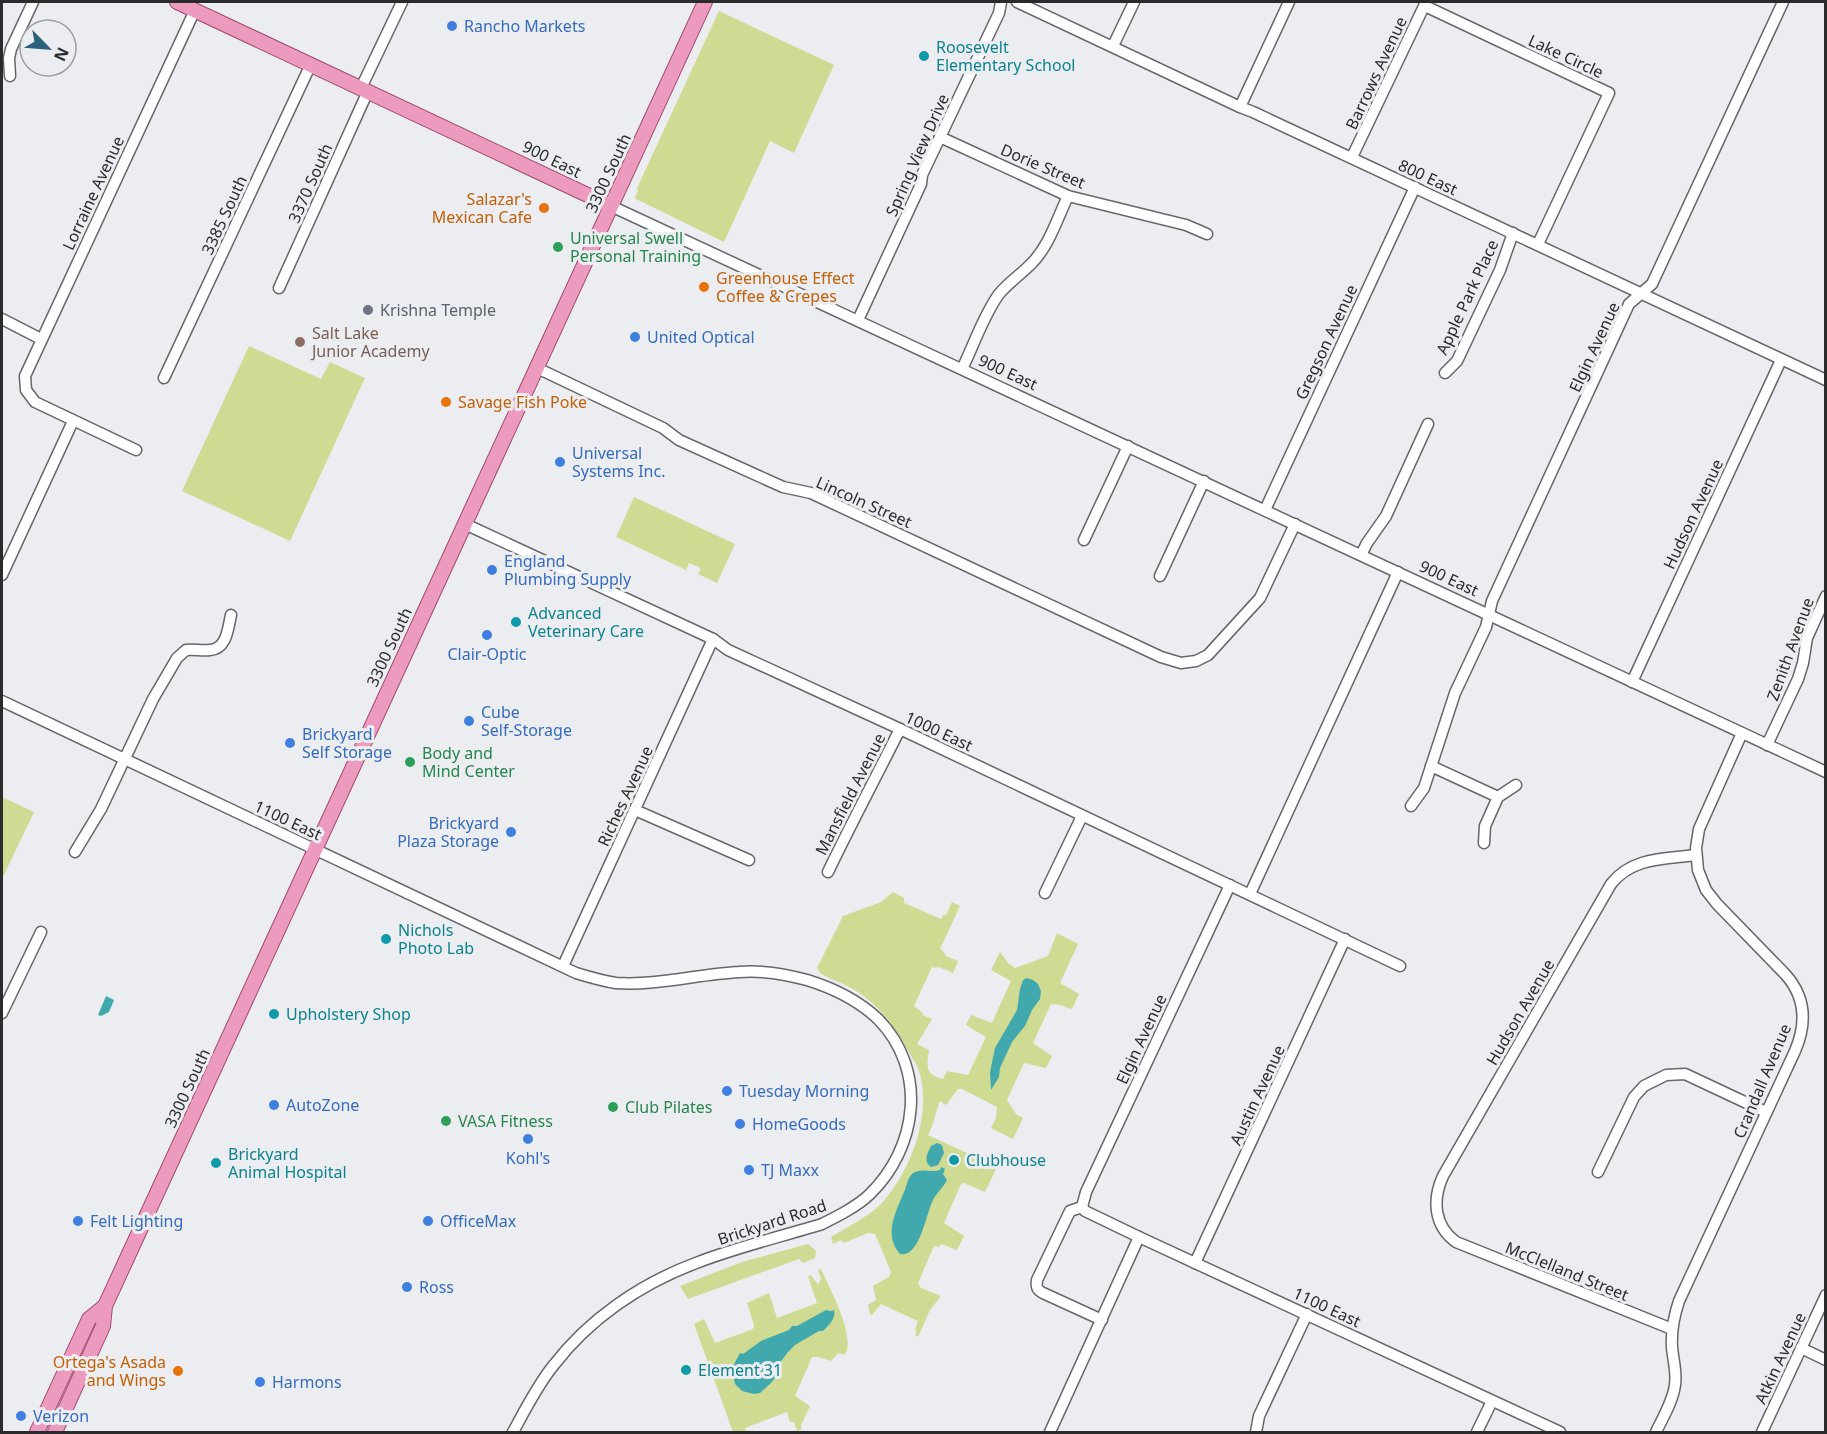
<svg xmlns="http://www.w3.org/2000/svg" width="1827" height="1434" viewBox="0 0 1827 1434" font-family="'Noto Sans',sans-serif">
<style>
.green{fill:#cfda92}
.water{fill:#41a9ae}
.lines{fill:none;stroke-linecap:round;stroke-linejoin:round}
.minor-casing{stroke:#65676a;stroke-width:13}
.major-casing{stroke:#a0486f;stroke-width:16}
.minor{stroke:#fff;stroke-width:10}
.major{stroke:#ec9bbe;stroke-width:14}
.shop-dot{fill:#3f7fe0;stroke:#ebedf1;stroke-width:2}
.culture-dot{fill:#0f9aa8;stroke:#ebedf1;stroke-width:2}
.food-dot{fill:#e8710a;stroke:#ebedf1;stroke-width:2}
.leisure-dot{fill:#2e9e5b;stroke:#ebedf1;stroke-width:2}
.worship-dot{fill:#6b7280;stroke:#ebedf1;stroke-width:2}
.education-dot{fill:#8d6e63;stroke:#ebedf1;stroke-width:2}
.labels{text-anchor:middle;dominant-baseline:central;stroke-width:6;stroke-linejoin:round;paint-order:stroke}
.shop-label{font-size:16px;fill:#366cbe;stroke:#ebedf1;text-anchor:start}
.culture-label{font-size:16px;fill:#0d838f;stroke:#ebedf1;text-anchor:start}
.street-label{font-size:16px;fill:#2a2b2c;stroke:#ebedf1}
.food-label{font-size:16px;fill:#c56008;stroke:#ebedf1;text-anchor:end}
.leisure-label{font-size:16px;fill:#27864d;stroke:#ebedf1;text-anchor:start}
.worship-label{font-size:16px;fill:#5b616d;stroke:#ebedf1;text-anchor:start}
.education-label{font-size:16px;fill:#785e54;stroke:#ebedf1;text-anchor:start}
</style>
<rect width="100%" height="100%" fill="#ebedf1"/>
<g class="green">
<path d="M719 11 834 65 794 153 770 141 724 242 636 199 635 197 638 191 637 188Z"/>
<path d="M249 346 321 379 330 362 365 378 290 541 182 491Z"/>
<path d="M634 497 735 544 717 583 698 574 701 568 689 563 686 570 616 537Z"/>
<path d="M2 797 34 812 2 879Z"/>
<path d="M893 892 904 898V903L941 919 943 915H946L952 902 960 906 940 949 944 952 946 956 958 961 953 973 939 967 936 968 932 967 914 1006 923 1013 922 1015 932 1019 917 1044 929 1050C927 1066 924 1074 943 1079L947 1071 968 1075 986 1037 966 1025 971 1015 992 1023 1011 981 991 970 1000 952 1009 964 1015 968 1048 956 1057 933 1078 944 1060 983 1079 994 1072 1009 1060 1005 1051 1004 1033 1043 1052 1056 1046 1068 1024 1063 1007 1100 1016 1114 1023 1118 1013 1139 991 1128 996 1118 997 1107 962 1089H958L946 1105 940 1101C935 1113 934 1124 928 1135L997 1167 985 1192 964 1183 961 1184 944 1223 964 1236 957 1250 941 1244 939 1247 934 1246 918 1283 921 1288 941 1296 930 1310 918 1337 915 1335 917 1331 915 1330 918 1321 881 1304 872 1315 870 1314 868 1305 876 1300 873 1286 889 1277 891 1272 875 1234 868 1233 844 1243 841 1240 833 1244 831 1237C844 1229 869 1216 880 1205 911 1172 935 1109 917 1066 915 1062 912 1058 910 1054 897 1031 886 1014 865 997 853 987 835 981 821 974L817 968 843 916 881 902Z"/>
<path d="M808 1244 816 1251 815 1258 803 1263 799 1259 688 1299 680 1286 742 1262Z"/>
<path d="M821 1269C830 1289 856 1336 845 1355L838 1353 831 1361 818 1357H812L795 1396 810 1406 801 1425V1430L797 1431 794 1422H790L787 1412 745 1428 746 1432H733L694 1324 704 1319 715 1343 753 1329 754 1325 747 1303 769 1293 777 1318 817 1303 808 1276 811 1275 818 1285 821 1279 818 1270Z"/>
</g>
<g class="water">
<path d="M1027 978 1033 980 1038 984 1041 991 1040 999 1032 1010 1025 1026 1012 1042 1000 1068 999 1077 991 1090 990 1072 995 1048 1017 1010 1020 989 1023 980Z"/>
<path d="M106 996 114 1000 109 1012 101 1016 98 1015Z"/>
<path d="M937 1143 942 1145 944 1153 938 1165 931 1167C923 1161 927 1154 931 1146Z"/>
<path d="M941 1167 945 1169 943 1174 947 1180C943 1188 937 1192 933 1200 926 1213 920 1258 900 1254 883 1234 896 1212 904 1192 907 1186 907 1179 912 1174 920 1167 931 1173 940 1170Z"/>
<path d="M826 1310 831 1311 834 1310C836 1319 829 1325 823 1331H819L795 1345 788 1352 779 1364 780 1371 771 1383 760 1393 754 1394 742 1391 735 1384 732 1368 740 1353 743 1354 761 1341 789 1330 792 1326H797Z"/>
</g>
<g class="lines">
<g class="minor-casing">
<g id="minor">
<path d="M1017 2 1240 107 1253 112 1826 380"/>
<path d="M1425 6 1609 93 1538 244"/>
<path d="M1113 46 1134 2"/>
<path d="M10 76 9 58 11 49 33 2"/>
<path d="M361 88 402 2"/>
<path d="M1240 107 1289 2"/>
<path d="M940 137 1068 196 1186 225 1207 234"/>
<path d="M1352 157 1426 2"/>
<path d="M611 206 1826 772"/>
<path d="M279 288 368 91"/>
<path d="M2 319 41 339"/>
<path d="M858 320 921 184 922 175 999 13 1001 2"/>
<path d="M537 368 663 428 679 440 783 487 811 493 1161 657 1181 663 1196 661 1208 655 1260 598 1295 524"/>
<path d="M962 369C974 345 983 316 999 294 1008 283 1020 275 1030 265 1049 247 1057 219 1068 196"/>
<path d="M1445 373 1457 361 1500 270 1513 233"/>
<path d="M164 378 311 64"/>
<path d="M136 450 35 402 26 390 25 376 195 10"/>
<path d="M1265 510 1415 187"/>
<path d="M465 524 713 639 728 650 900 729 1400 966"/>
<path d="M1084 540 1128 446"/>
<path d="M1361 555 1367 543 1386 516 1428 424"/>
<path d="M2 575 73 421"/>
<path d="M1160 576 1204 481"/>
<path d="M1632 682 1781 360"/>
<path d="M2 701 576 973C589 977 602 981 616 983 656 986 699 974 739 972 762 970 785 974 807 980 833 988 858 1000 878 1019 928 1070 918 1148 869 1195 856 1207 838 1216 822 1224 780 1237 737 1247 696 1263 640 1284 589 1319 553 1366 537 1386 525 1410 513 1432"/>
<path d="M1767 745 1798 679 1803 663 1807 638 1826 596"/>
<path d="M1431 766 1498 797"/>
<path d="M1411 806 1424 788 1455 693 1486 627 1492 601 1629 304 1652 284 1783 2"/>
<path d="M635 810 749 860"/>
<path d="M1484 843 1485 826 1498 797 1516 785"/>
<path d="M75 852 101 809 153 699 177 658 186 650C194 649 202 651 210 650 227 649 228 628 231 615"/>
<path d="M828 872C851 824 876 777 900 729"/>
<path d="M1045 893 1082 816"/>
<path d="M1250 894 1398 572"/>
<path d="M563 966 713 639"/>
<path d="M2 1013 41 932"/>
<path d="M1598 1172 1634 1097 1644 1086 1666 1075 1685 1074 1766 1112"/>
<path d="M1082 1207 1085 1211 1139 1237 1560 1432"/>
<path d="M1082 1207 1086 1192 1230 885"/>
<path d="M1082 1207 1070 1211 1037 1280C1036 1287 1037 1290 1043 1293L1102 1320"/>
<path d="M1195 1263 1345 939"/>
<path d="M1672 1329 1456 1242C1434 1226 1432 1200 1443 1176L1611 884C1632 857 1665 859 1696 855"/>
<path d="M1801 1348 1826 1360"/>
<path d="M1050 1432 1139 1237"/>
<path d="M1256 1432 1259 1416 1307 1314"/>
<path d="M1477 1432 1492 1401"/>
<path d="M1656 1432C1663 1417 1673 1401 1675 1385 1677 1372 1673 1360 1672 1347 1671 1331 1674 1316 1679 1301L1795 1051C1807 1023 1806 997 1785 974L1717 904 1706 890 1698 870 1696 848 1699 829 1742 733"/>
<path d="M1762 1432 1826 1295"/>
</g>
</g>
<g class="major-casing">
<g id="major">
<path d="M177 2 611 206"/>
<path d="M37 1432 89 1319 105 1306"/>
<path d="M55 1432 103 1326 105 1306 705 2"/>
</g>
</g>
<use href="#minor" class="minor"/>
<use href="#major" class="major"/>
</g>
<g class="shop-dot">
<circle cx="452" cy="26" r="6"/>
<circle cx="635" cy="337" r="6"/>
<circle cx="560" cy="462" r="6"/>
<circle cx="492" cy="570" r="6"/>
<circle cx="487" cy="635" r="6"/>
<circle cx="469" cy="721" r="6"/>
<circle cx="290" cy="743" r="6"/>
<circle cx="511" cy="832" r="6"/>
<circle cx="727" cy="1091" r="6"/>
<circle cx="274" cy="1105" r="6"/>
<circle cx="740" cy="1124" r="6"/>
<circle cx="528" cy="1139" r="6"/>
<circle cx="749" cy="1170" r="6"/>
<circle cx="78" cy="1221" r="6"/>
<circle cx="428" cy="1221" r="6"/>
<circle cx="407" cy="1287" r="6"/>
<circle cx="260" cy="1382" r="6"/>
<circle cx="21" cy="1416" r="6"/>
</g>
<g class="culture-dot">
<circle cx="924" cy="56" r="6"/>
<circle cx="516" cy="622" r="6"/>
<circle cx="386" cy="939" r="6"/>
<circle cx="274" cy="1014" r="6"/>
<circle cx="954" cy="1160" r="6"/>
<circle cx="216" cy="1163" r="6"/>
<circle cx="686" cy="1370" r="6"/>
</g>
<g class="food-dot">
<circle cx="544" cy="208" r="6"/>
<circle cx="704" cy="287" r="6"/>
<circle cx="446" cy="402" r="6"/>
<circle cx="178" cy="1371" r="6"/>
</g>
<g class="leisure-dot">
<circle cx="558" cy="247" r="6"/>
<circle cx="410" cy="762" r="6"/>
<circle cx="613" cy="1107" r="6"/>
<circle cx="446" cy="1121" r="6"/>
</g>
<circle class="worship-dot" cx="368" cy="310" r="6"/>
<circle class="education-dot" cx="300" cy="342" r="6"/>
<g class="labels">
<g class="shop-label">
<text x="464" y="26">Rancho Markets</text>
<text x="647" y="337">United Optical</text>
<text x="572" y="453">Universal<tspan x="572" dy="18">Systems Inc.</tspan></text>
<text x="504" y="561">England<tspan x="504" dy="18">Plumbing Supply</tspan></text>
<text x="487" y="654" text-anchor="middle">Clair-Optic</text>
<text x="481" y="712">Cube<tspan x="481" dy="18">Self-Storage</tspan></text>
<text x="302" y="734">Brickyard<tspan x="302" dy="18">Self Storage</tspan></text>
<text x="499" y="823" text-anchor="end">Brickyard<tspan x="499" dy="18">Plaza Storage</tspan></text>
<text x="739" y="1091">Tuesday Morning</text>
<text x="286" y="1105">AutoZone</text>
<text x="752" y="1124">HomeGoods</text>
<text x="528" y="1158" text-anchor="middle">Kohl's</text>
<text x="761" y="1170">TJ Maxx</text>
<text x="90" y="1221">Felt Lighting</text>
<text x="440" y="1221">OfficeMax</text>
<text x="419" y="1287">Ross</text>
<text x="272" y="1382">Harmons</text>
<text x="33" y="1416">Verizon</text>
</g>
<g class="culture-label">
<text x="936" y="47">Roosevelt<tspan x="936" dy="18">Elementary School</tspan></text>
<text x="528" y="613">Advanced<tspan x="528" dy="18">Veterinary Care</tspan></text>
<text x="398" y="930">Nichols<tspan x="398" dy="18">Photo Lab</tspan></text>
<text x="286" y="1014">Upholstery Shop</text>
<text x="228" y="1154">Brickyard<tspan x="228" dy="18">Animal Hospital</tspan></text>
<text x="966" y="1160">Clubhouse</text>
<text x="698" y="1370">Element 31</text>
</g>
<g class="street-label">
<text transform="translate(1566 56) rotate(25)">Lake Circle</text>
<text transform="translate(1376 73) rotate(-65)">Barrows Avenue</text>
<text transform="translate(917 155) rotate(-66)">Spring View Drive</text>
<text transform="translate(552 159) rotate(26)">900 East</text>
<text transform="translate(1043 166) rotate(23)">Dorie Street</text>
<text transform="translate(608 173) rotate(-65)">3300 South</text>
<text transform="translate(1428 177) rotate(25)">800 East</text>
<text transform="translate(310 183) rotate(-66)">3370 South</text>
<text transform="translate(93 193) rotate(-65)">Lorraine Avenue</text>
<text transform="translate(224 215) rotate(-65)">3385 South</text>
<text transform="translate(1467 297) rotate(-65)">Apple Park Place</text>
<text transform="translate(1326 342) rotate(-65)">Gregson Avenue</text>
<text transform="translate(1594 347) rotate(-65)">Elgin Avenue</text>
<text transform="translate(1008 372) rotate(25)">900 East</text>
<text transform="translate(864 502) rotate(24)">Lincoln Street</text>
<text transform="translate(1693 514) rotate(-65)">Hudson Avenue</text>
<text transform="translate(1449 578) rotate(25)">900 East</text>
<text transform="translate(389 647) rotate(-65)">3300 South</text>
<text transform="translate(1790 649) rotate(-70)">Zenith Avenue</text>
<text transform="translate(939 731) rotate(25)">1000 East</text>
<text transform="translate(850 794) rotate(-63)">Mansfield Avenue</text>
<text transform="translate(625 796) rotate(-65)">Riches Avenue</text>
<text transform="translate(288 820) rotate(25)">1100 East</text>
<text transform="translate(1520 1012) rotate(-60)">Hudson Avenue</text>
<text transform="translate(1141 1039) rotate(-65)">Elgin Avenue</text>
<text transform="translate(1762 1081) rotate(-67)">Crandall Avenue</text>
<text transform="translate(187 1088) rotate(-65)">3300 South</text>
<text transform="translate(1257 1095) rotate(-65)">Austin Avenue</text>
<text transform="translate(772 1222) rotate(-18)">Brickyard Road</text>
<text transform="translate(1567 1271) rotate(22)">McClelland Street</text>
<text transform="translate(1327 1307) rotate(25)">1100 East</text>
<text transform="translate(1780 1358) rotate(-65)">Atkin Avenue</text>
</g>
<g class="food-label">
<text x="532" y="199">Salazar's<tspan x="532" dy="18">Mexican Cafe</tspan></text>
<text x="716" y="278" text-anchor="start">Greenhouse Effect<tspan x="716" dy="18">Coffee &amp; Crepes</tspan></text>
<text x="458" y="402" text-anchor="start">Savage Fish Poke</text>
<text x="166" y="1362">Ortega's Asada<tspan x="166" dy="18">and Wings</tspan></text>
</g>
<g class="leisure-label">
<text x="570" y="238">Universal Swell<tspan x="570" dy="18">Personal Training</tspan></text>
<text x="422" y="753">Body and<tspan x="422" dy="18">Mind Center</tspan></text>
<text x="625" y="1107">Club Pilates</text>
<text x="458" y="1121">VASA Fitness</text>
</g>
<g class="worship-label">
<text x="380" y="310">Krishna Temple</text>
</g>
<g class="education-label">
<text x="312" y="333">Salt Lake<tspan x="312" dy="18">Junior Academy</tspan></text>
</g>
</g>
<rect width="1827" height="1434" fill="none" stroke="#2a2b2c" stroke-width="6"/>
<g transform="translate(48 48) rotate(115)"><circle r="28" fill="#ebedf1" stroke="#9e9fa2" stroke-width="1.5"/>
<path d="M0-4.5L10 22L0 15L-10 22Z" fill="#2d607d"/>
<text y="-9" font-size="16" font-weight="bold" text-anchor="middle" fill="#2a2b2c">N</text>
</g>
</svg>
